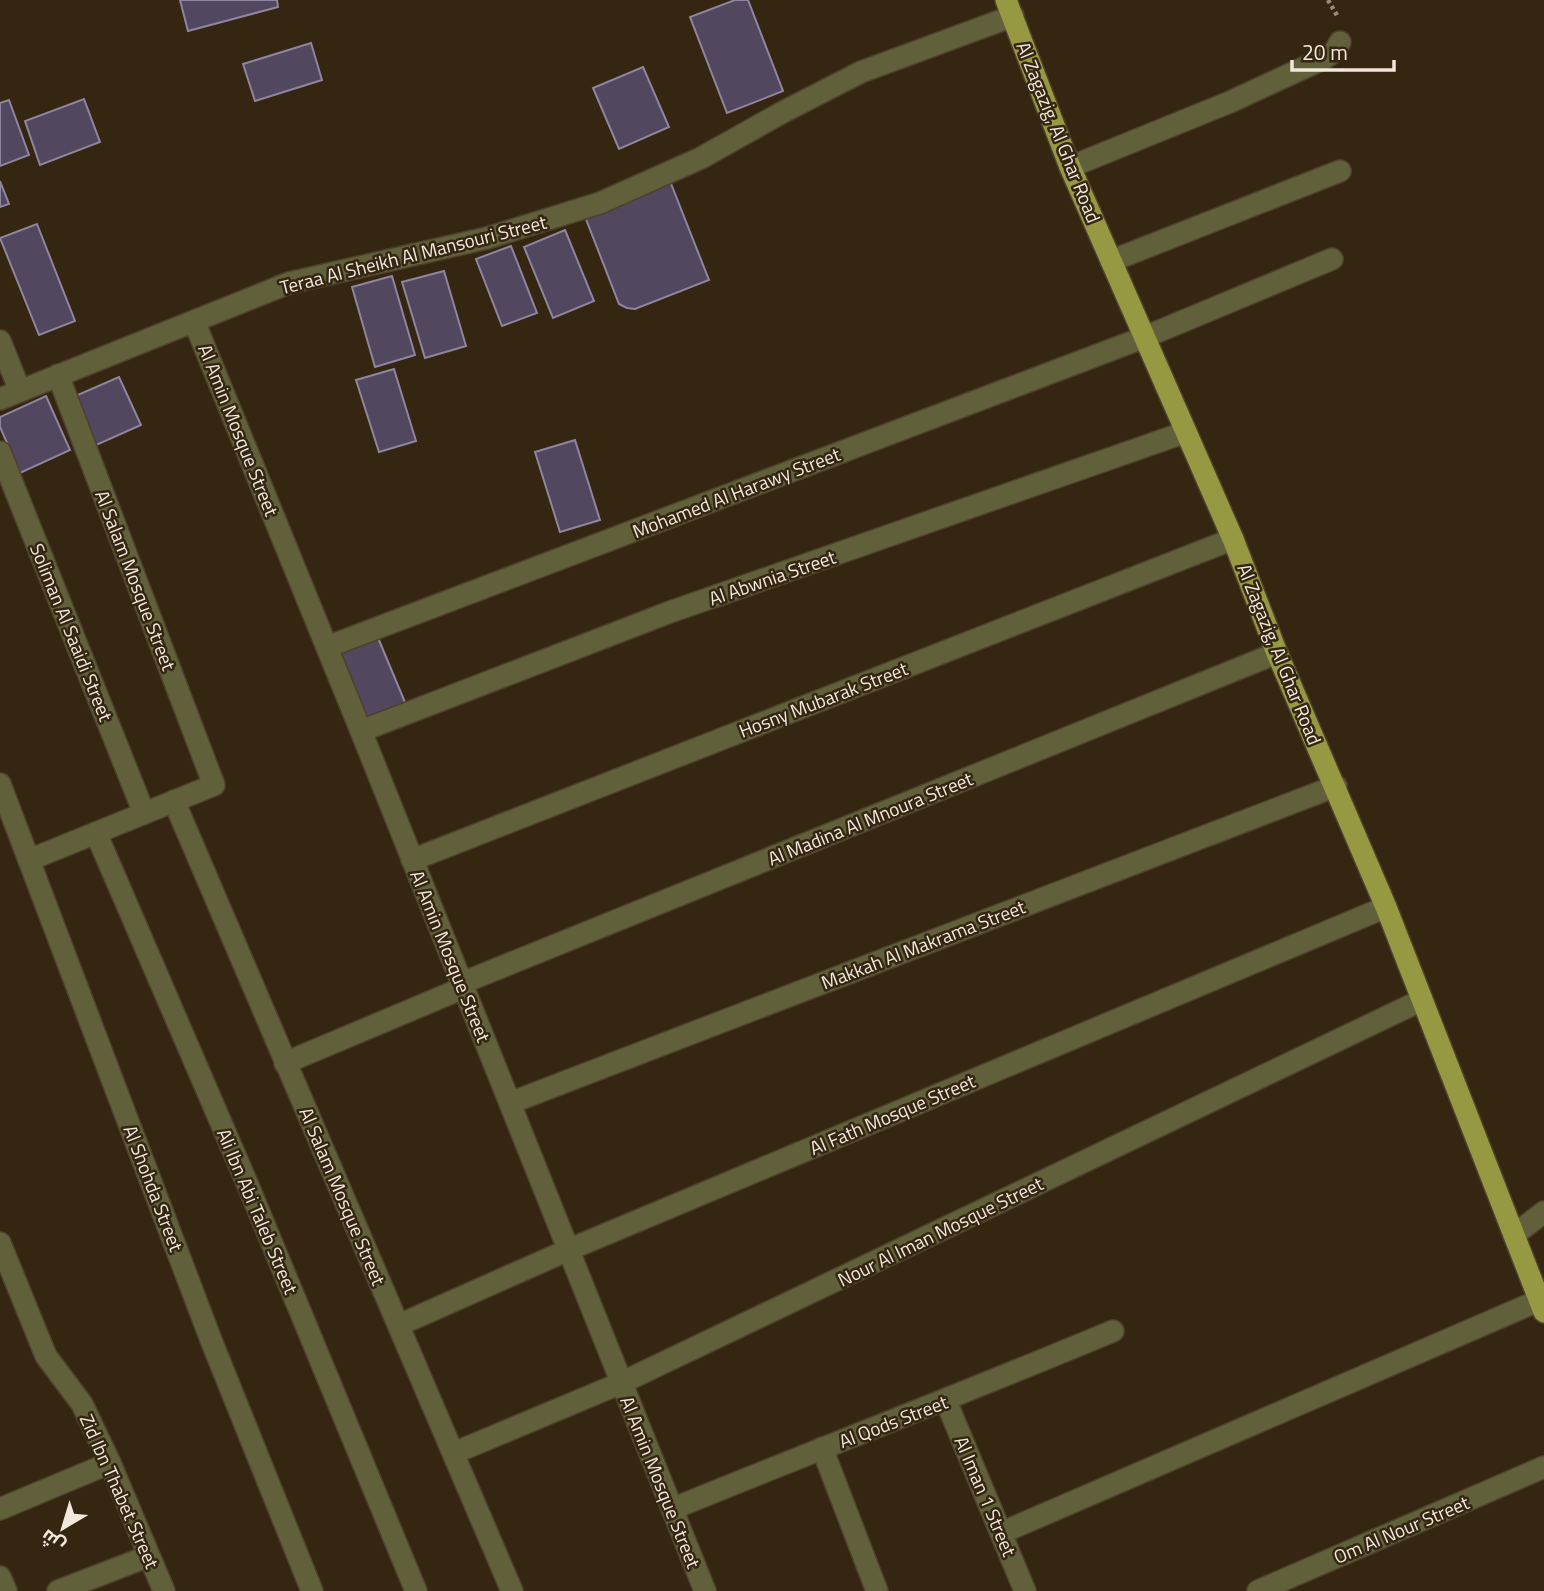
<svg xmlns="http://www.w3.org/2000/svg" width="1544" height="1591" viewBox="0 0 1544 1591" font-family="'Titillium Web',Cairo,sans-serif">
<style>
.building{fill:#51475f;stroke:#8f859f;stroke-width:2}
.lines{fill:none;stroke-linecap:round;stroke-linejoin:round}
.minor-casing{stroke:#4f412d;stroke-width:24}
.major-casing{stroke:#4f412d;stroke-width:24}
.path{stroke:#998e7d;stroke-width:4.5;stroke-dasharray:3.5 3.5;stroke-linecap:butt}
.minor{stroke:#60613a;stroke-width:21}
.major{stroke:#969842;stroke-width:21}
.labels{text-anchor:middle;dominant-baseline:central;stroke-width:5;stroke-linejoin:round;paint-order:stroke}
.street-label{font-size:19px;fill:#f2e8dc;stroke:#342611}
</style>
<rect width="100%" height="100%" fill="#342611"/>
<g class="building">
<path d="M180 0H277L278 7 188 31Z"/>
<path d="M735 0H748L783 91 727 113 690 17Z"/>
<path d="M311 43 322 80 255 101 243 64Z"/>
<path d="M643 67 669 127 619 149 593 88Z"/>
<path d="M84 99 100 142 40 165 25 121Z"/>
<path d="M9 100 29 155 0 166V103Z"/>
<path d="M0 181 9 204 0 207Z"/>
<path d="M670 181 709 280 635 309 627 308 619 304 584 214Z"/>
<path d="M37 224 75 321 39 335 0 238Z"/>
<path d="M565 230 594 301 553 318 524 247Z"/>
<path d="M511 246 537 313 502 326 476 259Z"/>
<path d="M444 271 466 346 425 358 402 282Z"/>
<path d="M392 276 415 355 375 367 352 287Z"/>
<path d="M394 369 416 441 379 452 356 380Z"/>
<path d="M119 377 141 425 94 446 73 397Z"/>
<path d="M46 396 70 450 20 473 0 427V417Z"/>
<path d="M575 440 600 520 560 532 535 452Z"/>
<path d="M376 633 407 707 365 725 335 650Z"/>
</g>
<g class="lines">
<g class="minor-casing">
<g id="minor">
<path d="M1070 167 1230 102 1325 58 1335 51 1340 42"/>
<path d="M1111 261 1340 171"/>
<path d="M194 321 361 731 705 1591"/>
<path d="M0 341 20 391"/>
<path d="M0 399 289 283 487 238 600 203 701 158 783 112 861 72 1013 16"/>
<path d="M0 452 144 813"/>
<path d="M327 647 1145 337 1332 259"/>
<path d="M361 731 670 612 1186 432"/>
<path d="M0 784 211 1340 312 1591"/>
<path d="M174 801 512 1591"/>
<path d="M96 833 247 1183 416 1591"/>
<path d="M29 860 214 785 58 375"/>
<path d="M412 860 1233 539"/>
<path d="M462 983 1277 653"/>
<path d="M285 1063 463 988"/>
<path d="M510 1103 1336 786"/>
<path d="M1514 1235 1544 1212"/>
<path d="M0 1243 46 1356 82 1404 110 1463 164 1591"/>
<path d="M399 1325 568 1250 1386 907"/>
<path d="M946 1401 1025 1591"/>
<path d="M822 1448 877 1591"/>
<path d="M454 1453 621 1383 1422 1000"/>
<path d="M0 1509 110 1463"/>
<path d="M672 1509C819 1449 967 1392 1113 1331"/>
<path d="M1001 1533 1540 1300"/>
<path d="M0 1577 6 1591"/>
<path d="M58 1591 149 1556"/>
<path d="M1258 1591 1544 1467"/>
</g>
</g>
<g class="major-casing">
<path id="major" d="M1006 0 1070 167 1233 539 1277 653 1386 907 1544 1312"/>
</g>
<path class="path" d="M1328 0 1338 17"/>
<use href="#minor" class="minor"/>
<use href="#major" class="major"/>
</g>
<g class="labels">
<g class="street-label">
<text transform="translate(1059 132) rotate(68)">Al Zagazig, Al Ghar Road</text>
<text transform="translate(413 254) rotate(-14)">Teraa Al Sheikh Al Mansouri Street</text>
<text transform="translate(239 430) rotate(68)">Al Amin Mosque Street</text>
<text transform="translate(736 492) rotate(-21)">Mohamed Al Harawy Street</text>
<text transform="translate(772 577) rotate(-19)">Al Abwnia Street</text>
<text transform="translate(136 580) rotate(69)">Al Salam Mosque Street</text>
<text transform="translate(72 632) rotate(68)">Soliman Al Saaidi Street</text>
<text transform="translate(1280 654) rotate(68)">Al Zagazig, Al Ghar Road</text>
<text transform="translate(823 699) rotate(-21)">Hosny Mubarak Street</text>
<text transform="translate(870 818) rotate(-22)">Al Madina Al Mnoura Street</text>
<text transform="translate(923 944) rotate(-21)">Makkah Al Makrama Street</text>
<text transform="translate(451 956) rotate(68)">Al Amin Mosque Street</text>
<text transform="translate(892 1114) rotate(-23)">Al Fath Mosque Street</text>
<text transform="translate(154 1188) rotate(69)">Al Shohda Street</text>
<text transform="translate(343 1196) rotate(67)">Al Salam Mosque Street</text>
<text transform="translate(258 1211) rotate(67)">Ali Ibn Abi Taleb Street</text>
<text transform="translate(940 1231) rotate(-26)">Nour Al Iman Mosque Street</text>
<text transform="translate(893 1421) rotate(-21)">Al Qods Street</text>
<text transform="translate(661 1482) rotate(68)">Al Amin Mosque Street</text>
<text transform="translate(120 1491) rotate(66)">Zid Ibn Thabet Street</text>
<text transform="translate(986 1496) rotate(67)">Al Iman 1 Street</text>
<text transform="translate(1401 1529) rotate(-23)">Om Al Nour Street</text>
</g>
</g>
<g transform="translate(63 1528) rotate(218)" stroke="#342611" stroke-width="5" paint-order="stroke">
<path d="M0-5L12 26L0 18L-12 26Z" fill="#f2e8dc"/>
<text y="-10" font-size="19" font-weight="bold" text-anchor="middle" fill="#f2e8dc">ش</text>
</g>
<path d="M1292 60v10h102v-10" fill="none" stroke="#f2e8dc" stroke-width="3.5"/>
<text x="1302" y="60" font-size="21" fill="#f2e8dc" stroke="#342611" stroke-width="5" paint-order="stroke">20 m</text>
</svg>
